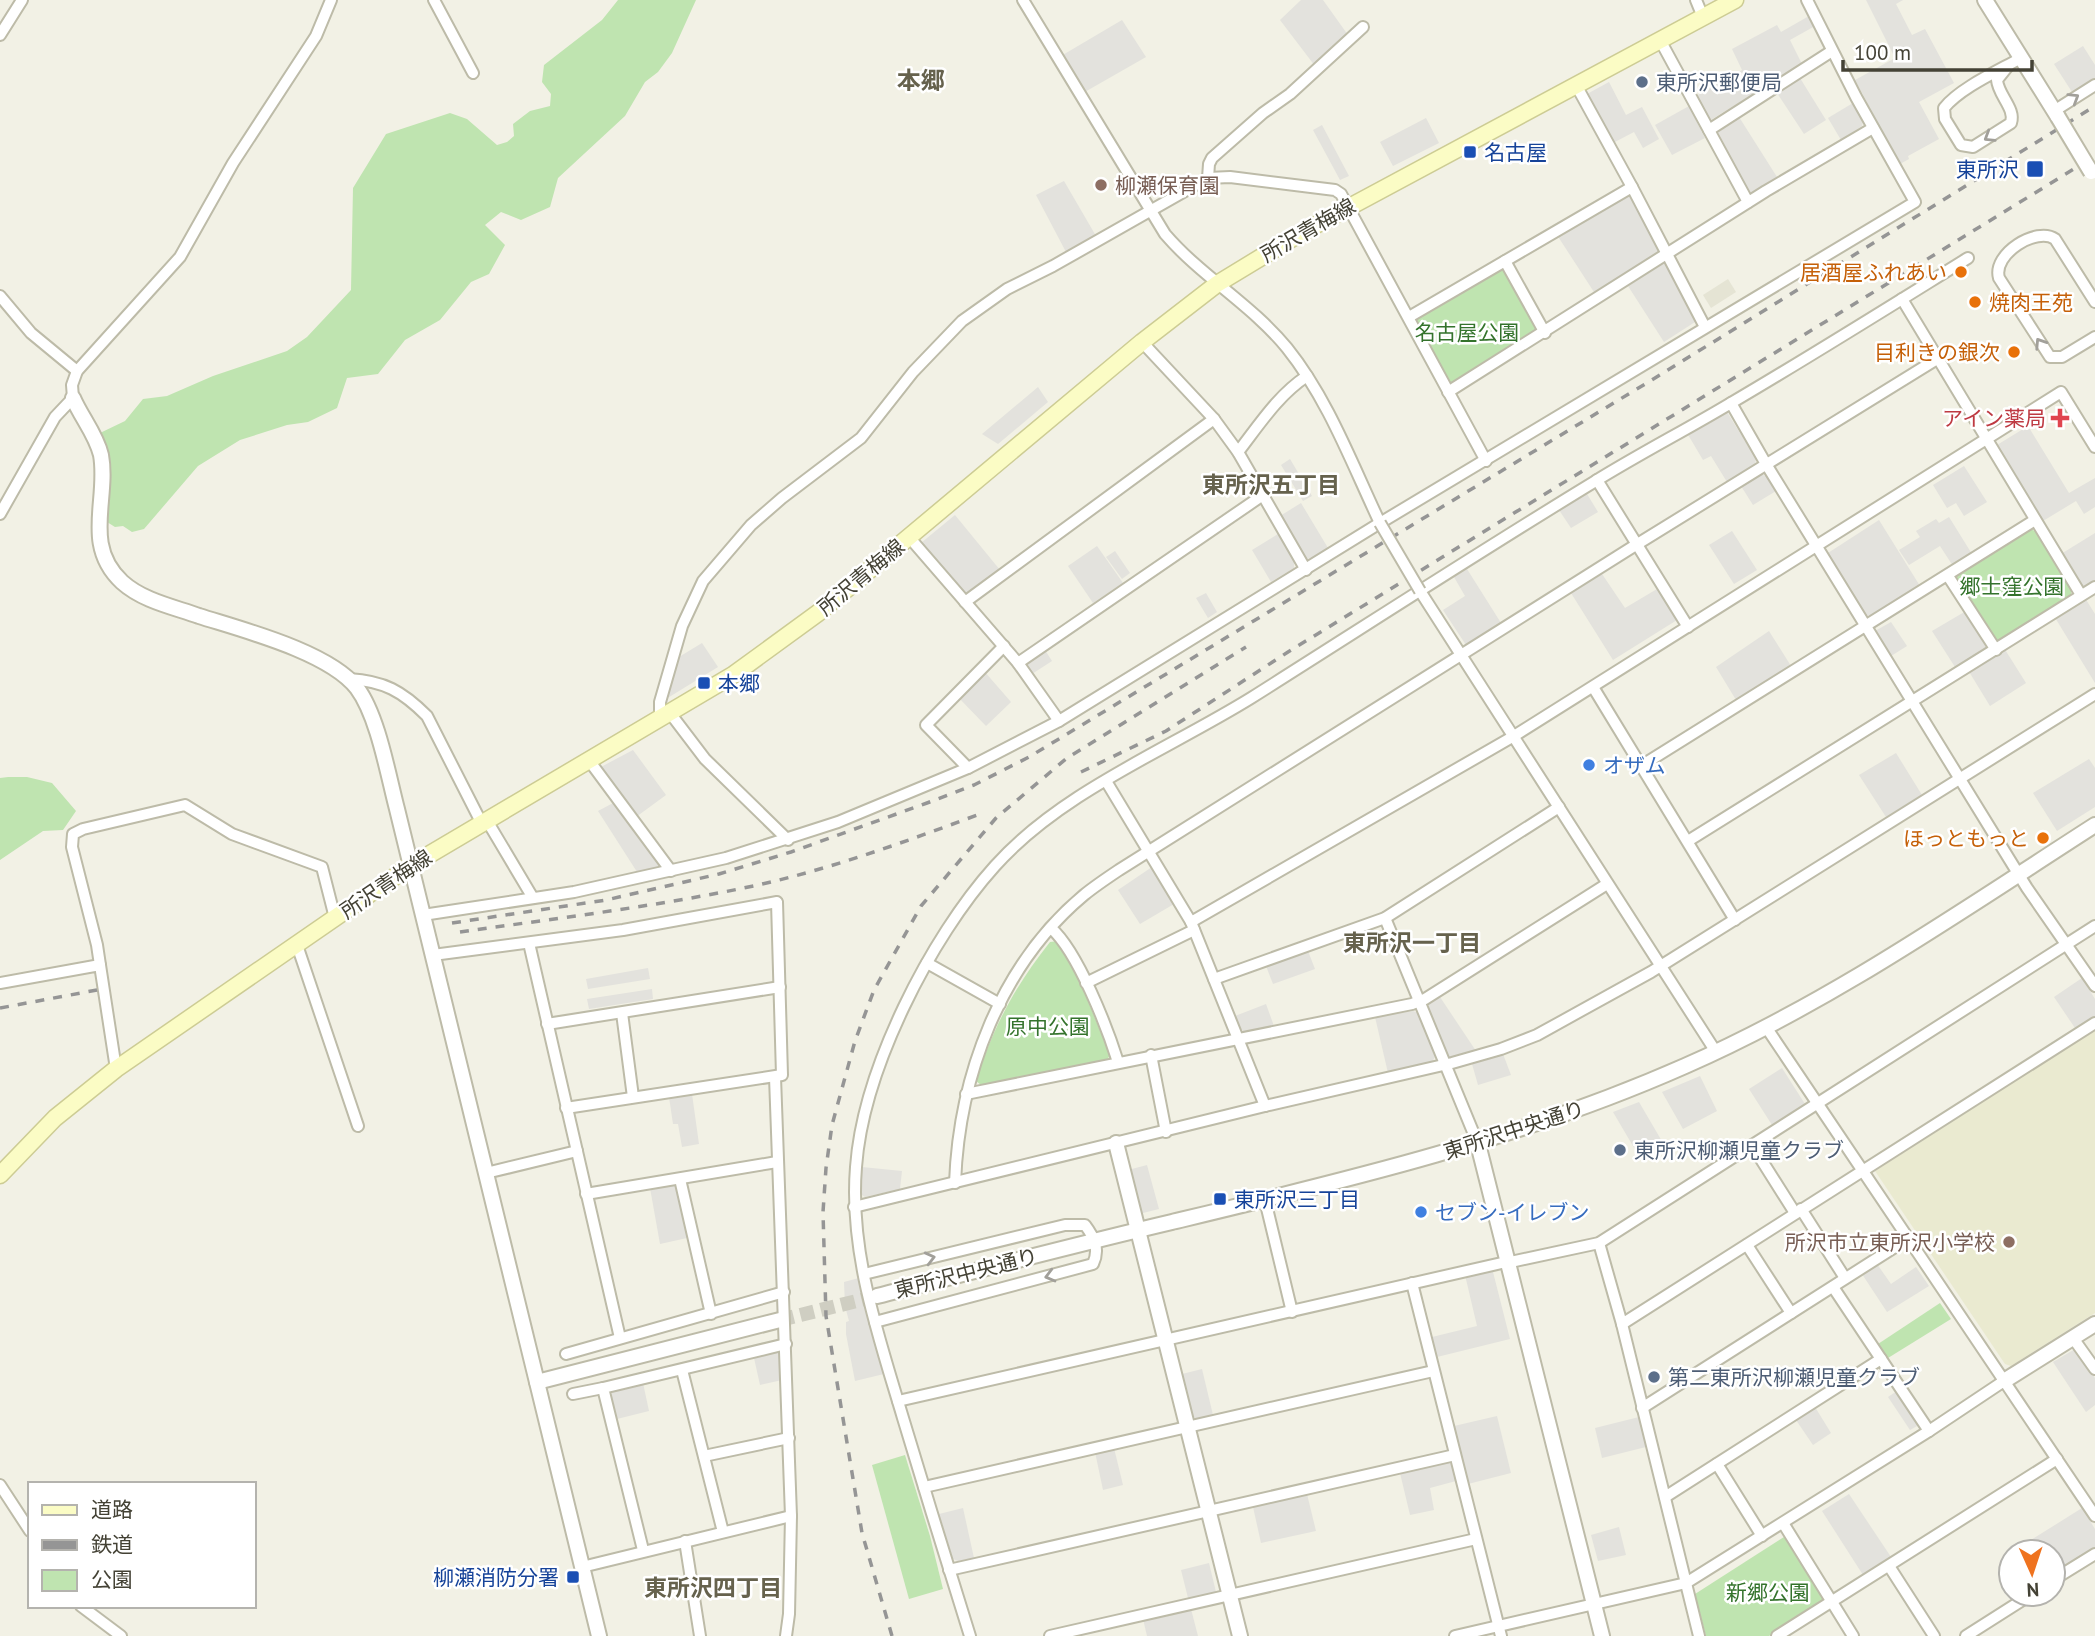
<svg xmlns="http://www.w3.org/2000/svg" width="2095" height="1636" viewBox="0 0 2095 1636" font-family="'PT Sans','Noto Sans JP',sans-serif">
<style>
.residential{fill:#e5e4d4}
.education{fill:#eaead0}
.green{fill:#bfe4b0}
.parking{fill:#e3e2dd}
.lines{fill:none;stroke-linecap:round;stroke-linejoin:round}
.tertiary-tunnel{stroke:#cfcec2;stroke-width:14;stroke-dasharray:14 7;stroke-linecap:butt}
.minor-casing{stroke:#bdbba8;stroke-width:14}
.tertiary-casing{stroke:#bdbba8;stroke-width:18}
.secondary-casing{stroke:#cdcc94;stroke-width:19}
.minor{stroke:#fff;stroke-width:10}
.tertiary{stroke:#fff;stroke-width:14}
.secondary{stroke:#fbfcc5;stroke-width:16}
.rail{stroke:#959595;stroke-width:3.5;stroke-dasharray:9 9;stroke-linecap:butt}
.minor-bridge-casing{stroke:#bdbba8;stroke-width:14;stroke-linecap:butt}
.tertiary-bridge-casing{stroke:#bdbba8;stroke-width:18;stroke-linecap:butt}
.minor-bridge{stroke:#fff;stroke-width:10}
.tertiary-bridge{stroke:#fff;stroke-width:14}
.oneway{stroke:#a2a09a}
.service-dot{fill:#5c6f8a;stroke:#fff;stroke-width:2.5}
.transit-dot{fill:#1a4fb4;stroke:#fff;stroke-width:2.5}
.education-dot{fill:#8d6e63;stroke:#fff;stroke-width:2.5}
.food-dot{fill:#e8710a;stroke:#fff;stroke-width:2.5}
.health-dot{fill:#e0444e;stroke:#fff;stroke-width:2.5}
.shop-dot{fill:#3f7fe0;stroke:#fff;stroke-width:2.5}
.labels{text-anchor:middle;dominant-baseline:central;stroke-width:5;stroke-linejoin:round;paint-order:stroke}
.service-label{font-size:21px;fill:#4e5e75;stroke:#fff;text-anchor:start}
.transit-label{font-size:21px;fill:#164399;stroke:#fff;text-anchor:start}
.education-label{font-size:21px;fill:#785e54;stroke:#fff;text-anchor:start}
.street-label{font-size:21px;fill:#444235;stroke:#fff}
.food-label{font-size:21px;fill:#c56008;stroke:#fff;text-anchor:end}
.park-label{font-size:21px;fill:#34732c;stroke:#fff}
.health-label{font-size:21px;fill:#be3a42;stroke:#fff;text-anchor:end}
.shop-label{font-size:21px;fill:#366cbe;stroke:#fff;text-anchor:start}
.neighbourhood-label{font-size:23px;font-weight:bold;fill:#66624d;stroke:#fff}
.quarter-label{font-size:24px;font-weight:bold;fill:#66624d;stroke:#fff}
</style>
<rect width="100%" height="100%" fill="#f2f1e5"/>
<path class="residential" d="M1728 279 1736 292 1711 308 1703 295Z"/>
<path class="education" d="M2095 1030V1313L2011 1366 2005 1364 1875 1171Z"/>
<g class="green">
<path d="M618 0H696L672 53 658 72 645 82 625 116 558 178 550 207 521 220 501 212 485 225 505 245 489 274 471 282 440 320 405 340 378 374 347 378 337 408 308 422 287 425 240 440 198 466 144 529 132 532 123 526 115 527 107 522 110 455 100 433 125 421 143 399 167 396 213 376 287 351 307 337 351 290 353 188 386 134 450 113 467 119 497 145 507 142 514 136 513 124 530 111 550 106 551 94 542 82 544 65 602 20Z"/>
<path d="M1501 268 1506 269 1538 328 1536 333 1456 382H1450L1416 321 1418 316Z"/>
<path d="M2030 529 2035 531 2071 589V595L1997 641 1993 640 1956 580V576Z"/>
<path d="M8 777H27L52 783 76 811 63 830 43 831 0 860V778Z"/>
<path d="M1058 941 1082 986 1110 1055 1107 1060 981 1085 976 1081C993 1027 1015 986 1050 942Z"/>
<path d="M1940 1303 1951 1319 1888 1358 1878 1344Z"/>
<path d="M905 1455 930 1536 943 1589 909 1599 872 1465Z"/>
<path d="M1784 1537 1824 1600 1769 1636H1706L1695 1594Z"/>
</g>
<g class="parking">
<path d="M1301 0H1323L1348 35 1315 66 1280 20Z"/>
<path d="M1866 0H1903L1896 4 1912 35 1925 29 1954 83 1919 102 1939 139 1908 156 1909 159 1900 164 1855 80 1895 58Z"/>
<path d="M1809 16 1815 26 1790 40 1802 64 1709 121 1696 96 1742 70 1732 49 1777 25 1781 32Z"/>
<path d="M1122 20 1146 57 1083 93 1061 56Z"/>
<path d="M2083 46 2095 65V78L2072 92 2054 64Z"/>
<path d="M1800 78 1826 120 1804 134 1777 93Z"/>
<path d="M1609 82 1626 115 1642 107 1659 139 1643 148 1634 132 1613 143 1587 94Z"/>
<path d="M1853 103 1863 122 1862 126 1841 140 1828 118Z"/>
<path d="M1689 106 1705 138 1672 155 1655 125Z"/>
<path d="M1739 117 1777 177 1753 193 1748 192 1718 132Z"/>
<path d="M1426 118 1439 143 1393 166 1380 142Z"/>
<path d="M1322 125 1349 176 1340 180 1313 130Z"/>
<path d="M1064 181 1096 236 1066 252 1036 195Z"/>
<path d="M1628 190 1660 252 1594 292 1557 235Z"/>
<path d="M1666 262 1695 315V322L1664 342 1628 286Z"/>
<path d="M1038 387 1048 402 998 444 982 434Z"/>
<path d="M1722 412H1727L1756 459 1755 465 1727 482 1711 456 1703 460 1687 433Z"/>
<path d="M2028 426 2069 493 2095 478V507L2084 514 2076 501 2043 521 1997 445Z"/>
<path d="M1290 459 1312 496 1303 501 1281 465Z"/>
<path d="M1964 466 1987 502 1964 516 1956 503 1947 508 1933 485Z"/>
<path d="M1760 474 1766 476 1776 491 1753 505 1741 486Z"/>
<path d="M1587 494 1598 512 1571 528 1559 510Z"/>
<path d="M1301 503 1328 548 1311 558 1306 559 1280 516Z"/>
<path d="M955 515 1000 570 969 594 964 593 921 543Z"/>
<path d="M1949 517 1972 554 1953 566 1940 546 1909 565 1899 550 1920 537 1916 531 1936 519 1939 523Z"/>
<path d="M1879 520 1920 586 1871 616 1866 615 1828 553Z"/>
<path d="M1732 531 1757 570 1734 584 1709 545Z"/>
<path d="M2095 533V581L2083 589 2061 554Z"/>
<path d="M1278 534 1294 562V568L1271 582 1252 550Z"/>
<path d="M1097 546 1123 583 1093 603 1068 566Z"/>
<path d="M1115 551 1130 573 1122 579 1106 557Z"/>
<path d="M1467 569 1501 623 1466 645 1443 610 1465 596 1454 577Z"/>
<path d="M1602 574 1625 608 1657 589 1677 620 1613 660 1571 593Z"/>
<path d="M1206 593 1217 612 1208 618 1196 598Z"/>
<path d="M2085 598 2095 614V683L2054 616Z"/>
<path d="M1966 611 1987 644 1986 648 1955 667 1932 631Z"/>
<path d="M1891 622 1907 646 1891 656 1875 631Z"/>
<path d="M1769 631 1791 666 1736 700 1716 667Z"/>
<path d="M702 643 718 667 666 699 679 657Z"/>
<path d="M2004 648 2026 683 1990 706 1968 670Z"/>
<path d="M1045 650 1052 661 1032 674 1027 668 1028 662Z"/>
<path d="M984 671 1011 702 986 726 958 697Z"/>
<path d="M633 750 666 795 636 817 599 768Z"/>
<path d="M1896 753 1922 795 1886 817 1859 775Z"/>
<path d="M2089 759 2095 768V807L2057 831 2033 793Z"/>
<path d="M615 802 663 866 661 870 639 875 598 811Z"/>
<path d="M1152 867 1174 904 1140 924 1118 890Z"/>
<path d="M1308 951 1315 969 1273 984 1266 966Z"/>
<path d="M648 968 650 979 588 989 586 979Z"/>
<path d="M2082 978 2095 999V1016L2075 1028 2054 997Z"/>
<path d="M652 989 653 999 589 1009 587 999Z"/>
<path d="M1440 997 1476 1051 1451 1058 1446 1055 1428 1008 1429 1003Z"/>
<path d="M1266 1004 1274 1026 1244 1032 1240 1028 1235 1016Z"/>
<path d="M1413 1011 1419 1013 1435 1057 1432 1062 1388 1073 1375 1017Z"/>
<path d="M1503 1054 1511 1075 1478 1085 1472 1064Z"/>
<path d="M1782 1068 1805 1104 1772 1125 1749 1089Z"/>
<path d="M1700 1076 1717 1111 1683 1129 1662 1092Z"/>
<path d="M692 1094 699 1144 682 1147 678 1124H673L669 1097Z"/>
<path d="M1639 1102 1663 1143 1640 1158 1613 1112Z"/>
<path d="M1147 1165 1159 1209 1139 1214 1128 1170Z"/>
<path d="M862 1167 902 1171 900 1189 865 1197 862 1195Z"/>
<path d="M675 1184 687 1238 660 1244 650 1188Z"/>
<path d="M1877 1264 1891 1284 1916 1267 1929 1286 1887 1312 1862 1274Z"/>
<path d="M1492 1268 1510 1339 1437 1357 1432 1337 1477 1326 1465 1275Z"/>
<path d="M859 1278 884 1374 855 1381 846 1334V1322L849 1321 845 1306 844 1282Z"/>
<path d="M2075 1349 2095 1378V1405L2086 1412 2053 1362Z"/>
<path d="M776 1352 781 1356 782 1380 760 1385 754 1358Z"/>
<path d="M1202 1369 1213 1415 1197 1419 1192 1416 1182 1374Z"/>
<path d="M643 1383 649 1411 617 1419 611 1394 615 1390Z"/>
<path d="M1897 1391 1919 1425 1910 1430 1888 1397Z"/>
<path d="M1815 1407 1831 1433 1813 1445 1796 1420Z"/>
<path d="M1497 1416 1511 1473 1468 1484 1454 1426Z"/>
<path d="M1639 1417 1646 1447 1602 1458 1595 1428Z"/>
<path d="M1114 1448 1123 1485 1103 1490 1095 1452Z"/>
<path d="M1447 1462 1453 1465 1456 1481 1430 1488 1434 1510 1410 1515 1400 1473Z"/>
<path d="M1307 1494 1316 1531 1261 1543 1253 1507Z"/>
<path d="M1849 1494 1891 1557 1863 1575 1822 1511Z"/>
<path d="M963 1508 974 1558 958 1561 953 1559 939 1514Z"/>
<path d="M2082 1508 2095 1529V1547L2053 1574V1552H2038L2031 1540Z"/>
<path d="M1619 1527 1626 1555 1598 1561 1591 1535Z"/>
<path d="M1209 1563 1216 1592 1188 1598 1181 1570Z"/>
<path d="M1191 1609 1198 1636H1147L1143 1619Z"/>
</g>
<g class="lines">
<path class="tertiary-tunnel" d="M780 1320 877 1296"/>
<g class="minor-casing">
<g id="minor">
<path d="M434 0 473 73"/>
<path d="M1023 0 1165 234C1202 277 1251 304 1287 348 1328 399 1352 464 1380 523"/>
<path d="M1696 0 1703 17"/>
<path d="M0 35 22 0"/>
<path d="M1660 40 1748 202"/>
<path d="M2009 65 1997 80C1998 95 2016 109 2011 123L1973 147 1961 145 1945 119 1944 108C1960 88 1998 71 2021 58"/>
<path d="M1576 85 1632 187 1705 327"/>
<path d="M2054 111 2095 85"/>
<path d="M1709 130 1832 51"/>
<path d="M1208 178 1209 164 1212 158 1263 113 1290 94 1363 27"/>
<path d="M1505 261 1545 333"/>
<path d="M0 296 31 333 77 371"/>
<path d="M1902 299 2081 595"/>
<path d="M2095 302 2055 239C2037 226 1992 254 1999 278L2050 357H2062L2095 337"/>
<path d="M1409 317 1632 187"/>
<path d="M1142 342 1214 419 1238 452 1306 570"/>
<path d="M1448 392 1766 191 1873 128"/>
<path d="M1731 403 1766 464 2027 888 2095 986"/>
<path d="M1238 452C1259 425 1278 395 1307 376"/>
<path d="M1597 480 1688 627"/>
<path d="M0 514 55 417 73 398 72 385 77 371 180 257 233 163 316 36 331 0"/>
<path d="M909 537 1018 663 1059 721"/>
<path d="M1948 576 1996 650"/>
<path d="M1420 591 1716 1052"/>
<path d="M965 602 1214 419"/>
<path d="M1018 663 1263 495"/>
<path d="M349 679C384 681 402 691 427 716L481 822"/>
<path d="M1593 687 1735 920"/>
<path d="M670 713 705 759 788 840"/>
<path d="M660 719V702L682 626 703 581 751 525 782 498 861 438 913 372 962 321 1007 289 1053 266 1208 178 1230 177 1335 190 1341 194 1486 461"/>
<path d="M588 759 671 871"/>
<path d="M1641 766 2035 520"/>
<path d="M968 768 926 725 1004 646"/>
<path d="M1106 781 1191 922 1265 1106"/>
<path d="M486 819 533 898"/>
<path d="M1688 841 2095 587"/>
<path d="M423 915 574 892 726 858 838 822 968 768 1059 721 1380 523 1915 202 1856 97 1807 0"/>
<path d="M1385 918 1478 1144"/>
<path d="M1191 922 1514 736 2061 392 2095 447"/>
<path d="M1051 928C1078 952 1107 1027 1118 1062"/>
<path d="M529 943 620 1338"/>
<path d="M297 945 358 1126"/>
<path d="M433 955 623 930 777 902 782 1075 566 1108"/>
<path d="M927 963 1000 1004"/>
<path d="M100 965 97 945 72 847 73 834 83 829 185 805 232 834 322 867 335 918"/>
<path d="M1214 979 1385 918 1559 807"/>
<path d="M0 983 100 965 116 1069"/>
<path d="M1086 983 1194 930"/>
<path d="M622 1013 633 1097"/>
<path d="M547 1024 780 987"/>
<path d="M1766 1027 2095 1516"/>
<path d="M1151 1055 1166 1132"/>
<path d="M775 1077 791 1516 789 1614 786 1636"/>
<path d="M966 1094 1412 1004 1425 999 1607 884"/>
<path d="M1752 1145 1795 1213"/>
<path d="M486 1173 577 1151"/>
<path d="M680 1179 711 1314"/>
<path d="M955 1183C959 1076 1000 965 1084 895 1095 886 1107 878 1119 870L1631 548 1937 359"/>
<path d="M586 1194 777 1162"/>
<path d="M1265 1200 1292 1312"/>
<path d="M854 1207 1265 1106 1452 1063 1501 1049 1537 1035 1651 972 2095 694"/>
<path d="M1801 1209 1845 1278"/>
<path d="M1599 1243 1622 1324 1699 1636"/>
<path d="M1747 1245 1791 1313"/>
<path d="M1506 1263 1599 1243 2095 926"/>
<path d="M864 1274 1065 1225H1085C1094 1237 1100 1249 1093 1264L875 1322"/>
<path d="M1412 1283 1501 1636"/>
<path d="M1833 1287 1929 1431"/>
<path d="M1622 1324 2095 1023"/>
<path d="M2073 1338 2095 1369"/>
<path d="M566 1354 784 1292"/>
<path d="M682 1370 723 1532"/>
<path d="M573 1394 603 1388"/>
<path d="M898 1401 1506 1262"/>
<path d="M1642 1408 1909 1238"/>
<path d="M704 1456 789 1438"/>
<path d="M1717 1464 1762 1536"/>
<path d="M0 1485 30 1531"/>
<path d="M924 1487 1433 1371"/>
<path d="M1665 1497 1881 1359"/>
<path d="M1783 1523 1853 1636"/>
<path d="M685 1541 700 1636"/>
<path d="M643 1550 603 1388 786 1344"/>
<path d="M1889 1566 1934 1636"/>
<path d="M582 1567 791 1516"/>
<path d="M949 1570 1455 1455"/>
<path d="M2053 1580 2095 1554"/>
<path d="M81 1606 121 1636"/>
<path d="M970 1636C947 1563 925 1491 903 1418 879 1337 849 1253 856 1167 863 1070 930 938 995 866 1061 792 1167 750 1251 698 1365 626 1479 552 1594 482 1639 454 1686 430 1731 403 1811 356 1889 307 1968 258"/>
<path d="M1050 1636 1476 1539"/>
<path d="M1455 1636 1686 1583 1929 1431 2004 1381"/>
<path d="M1777 1636 2057 1459"/>
<path d="M1966 1636 2032 1594"/>
</g>
</g>
<g class="tertiary-casing">
<g id="tertiary">
<path d="M1985 0 2058 117"/>
<path d="M73 398C81 417 96 434 101 455 109 499 82 545 122 582 143 601 174 607 199 616 243 630 329 652 357 688 378 716 388 775 397 809L599 1636"/>
<path d="M1116 1143 1240 1636"/>
<path d="M1478 1144 1602 1636"/>
<path d="M877 1296C975 1271 1074 1245 1172 1222 1347 1180 1520 1139 1685 1066 1831 1002 1961 911 2095 825"/>
<path d="M2004 1381 2095 1324"/>
<path d="M537 1382 780 1320"/>
</g>
</g>
<g class="secondary-casing">
<path id="secondary" d="M0 1175 55 1118 116 1069 410 866 733 675 818 613 1142 342 1217 284 1301 233 1735 0"/>
</g>
<use href="#minor" class="minor"/>
<use href="#tertiary" class="tertiary"/>
<use href="#secondary" class="secondary"/>
<g class="rail">
<path d="M1081 772 1166 731 1288 652 2095 156"/>
<path d="M452 923 606 900 719 874 791 852 927 803 974 785 1029 757 1655 378 2095 106"/>
<path d="M460 932C559 918 660 906 758 885 834 868 907 841 980 814"/>
<path d="M0 1008 97 990"/>
<path d="M892 1636 862 1533 826 1316 823 1212 826 1168 832 1125 855 1041 874 990 921 906 996 818 1067 758 1246 647"/>
</g>
<g class="minor-bridge-casing">
<path id="minor-bridge" d="M1380 523 1420 591"/>
</g>
<g class="tertiary-bridge-casing">
<path id="tertiary-bridge" d="M2058 117 2091 172"/>
</g>
<use href="#minor-bridge" class="minor-bridge"/>
<use href="#tertiary-bridge" class="tertiary-bridge"/>
</g>
<defs><path id="oneway-chevron" d="M-2-3.5L2.5 0L-2 3.5" fill="none" stroke-width="1.6" stroke-linecap="round" stroke-linejoin="round" transform="scale(1.75)"/></defs>
<g class="oneway">
<use href="#oneway-chevron" transform="translate(2074 98) rotate(-32)"/>
<use href="#oneway-chevron" transform="translate(1989 137) rotate(148)"/>
<use href="#oneway-chevron" transform="translate(2040 343) rotate(-123)"/>
<use href="#oneway-chevron" transform="translate(930 1258) rotate(-14)"/>
<use href="#oneway-chevron" transform="translate(1050 1276) rotate(165)"/>
</g>
<g class="service-dot">
<circle cx="1642" cy="82" r="7"/>
<circle cx="1620" cy="1150" r="7"/>
<circle cx="1654" cy="1377" r="7"/>
</g>
<g class="transit-dot">
<rect x="1463" y="145" width="14" height="14" rx="3.5"/>
<rect x="2026" y="160" width="18" height="18" rx="3.5"/>
<rect x="697" y="676" width="14" height="14" rx="3.5"/>
<rect x="1213" y="1192" width="14" height="14" rx="3.5"/>
<rect x="566" y="1570" width="14" height="14" rx="3.5"/>
</g>
<g class="education-dot">
<circle cx="1101" cy="185" r="7"/>
<circle cx="2009" cy="1242" r="7"/>
</g>
<g class="food-dot">
<circle cx="1961" cy="272" r="7"/>
<circle cx="1975" cy="302" r="7"/>
<circle cx="2014" cy="352" r="7"/>
<circle cx="2043" cy="838" r="7"/>
</g>
<path class="health-dot" d="M2056.5 407.5h7v7h7v7h-7v7h-7v-7h-7v-7h7z"/>
<g class="shop-dot">
<circle cx="1589" cy="765" r="7"/>
<circle cx="1421" cy="1212" r="7"/>
</g>
<g class="labels">
<g class="service-label">
<text x="1656" y="82">東所沢郵便局</text>
<text x="1634" y="1150">東所沢柳瀬児童クラブ</text>
<text x="1668" y="1377">第二東所沢柳瀬児童クラブ</text>
</g>
<g class="transit-label">
<text x="1484" y="152">名古屋</text>
<text x="2019" y="169" text-anchor="end">東所沢</text>
<text x="718" y="683">本郷</text>
<text x="1234" y="1199">東所沢三丁目</text>
<text x="559" y="1577" text-anchor="end">柳瀬消防分署</text>
</g>
<g class="education-label">
<text x="1115" y="185">柳瀬保育園</text>
<text x="1995" y="1242" text-anchor="end">所沢市立東所沢小学校</text>
</g>
<g class="street-label">
<text transform="translate(1308 230) rotate(-30)">所沢青梅線</text>
<text transform="translate(861 577) rotate(-40)">所沢青梅線</text>
<text transform="translate(386 884) rotate(-34)">所沢青梅線</text>
<text transform="translate(1514 1130) rotate(-18)">東所沢中央通り</text>
<text transform="translate(966 1273) rotate(-14)">東所沢中央通り</text>
</g>
<g class="food-label">
<text x="1947" y="272">居酒屋ふれあい</text>
<text x="1989" y="302" text-anchor="start">焼肉王苑</text>
<text x="2000" y="352">目利きの銀次</text>
<text x="2029" y="838">ほっともっと</text>
</g>
<g class="park-label">
<text x="1467" y="332">名古屋公園</text>
<text x="2012" y="586">郷士窪公園</text>
<text x="1048" y="1026">原中公園</text>
<text x="1768" y="1592">新郷公園</text>
</g>
<g class="health-label">
<text x="2046" y="418">アイン薬局</text>
</g>
<g class="shop-label">
<text x="1603" y="765">オザム</text>
<text x="1435" y="1212">セブン-イレブン</text>
</g>
<g class="neighbourhood-label">
<text x="1271" y="484">東所沢五丁目</text>
<text x="1412" y="942">東所沢一丁目</text>
<text x="713" y="1587">東所沢四丁目</text>
</g>
<g class="quarter-label">
<text x="921" y="80">本郷</text>
</g>
</g>
<rect x="28" y="1482" width="228" height="126" fill="#ffffff" stroke="#b4b3ae" stroke-width="2"/>
<rect x="42" y="1505" width="35" height="10" fill="#fbfcc5" stroke="#b4b3ae" stroke-width="2"/>
<text x="91" y="1517" font-size="21" fill="#444235">道路</text>
<rect x="42" y="1540" width="35" height="10" fill="#959595" stroke="#b4b3ae" stroke-width="2"/>
<text x="91" y="1552" font-size="21" fill="#444235">鉄道</text>
<rect x="42" y="1570" width="35" height="21" fill="#bfe4b0" stroke="#b4b3ae" stroke-width="2"/>
<text x="91" y="1587" font-size="21" fill="#444235">公園</text>
<g transform="translate(2032 1573) rotate(177)"><circle r="33" fill="#ffffff" stroke="#b4b3ae" stroke-width="2"/>
<path d="M0-5L12 26L0 18L-12 26Z" fill="#ef731f"/>
<text y="-10" font-size="19" font-weight="bold" text-anchor="middle" fill="#444235">N</text>
</g>
<path d="M1843 60v10h189v-10" fill="none" stroke="#444235" stroke-width="3.5"/>
<text x="1854" y="60" font-size="21" fill="#444235" stroke="#ffffff" stroke-width="5" paint-order="stroke">100 m</text>
</svg>
